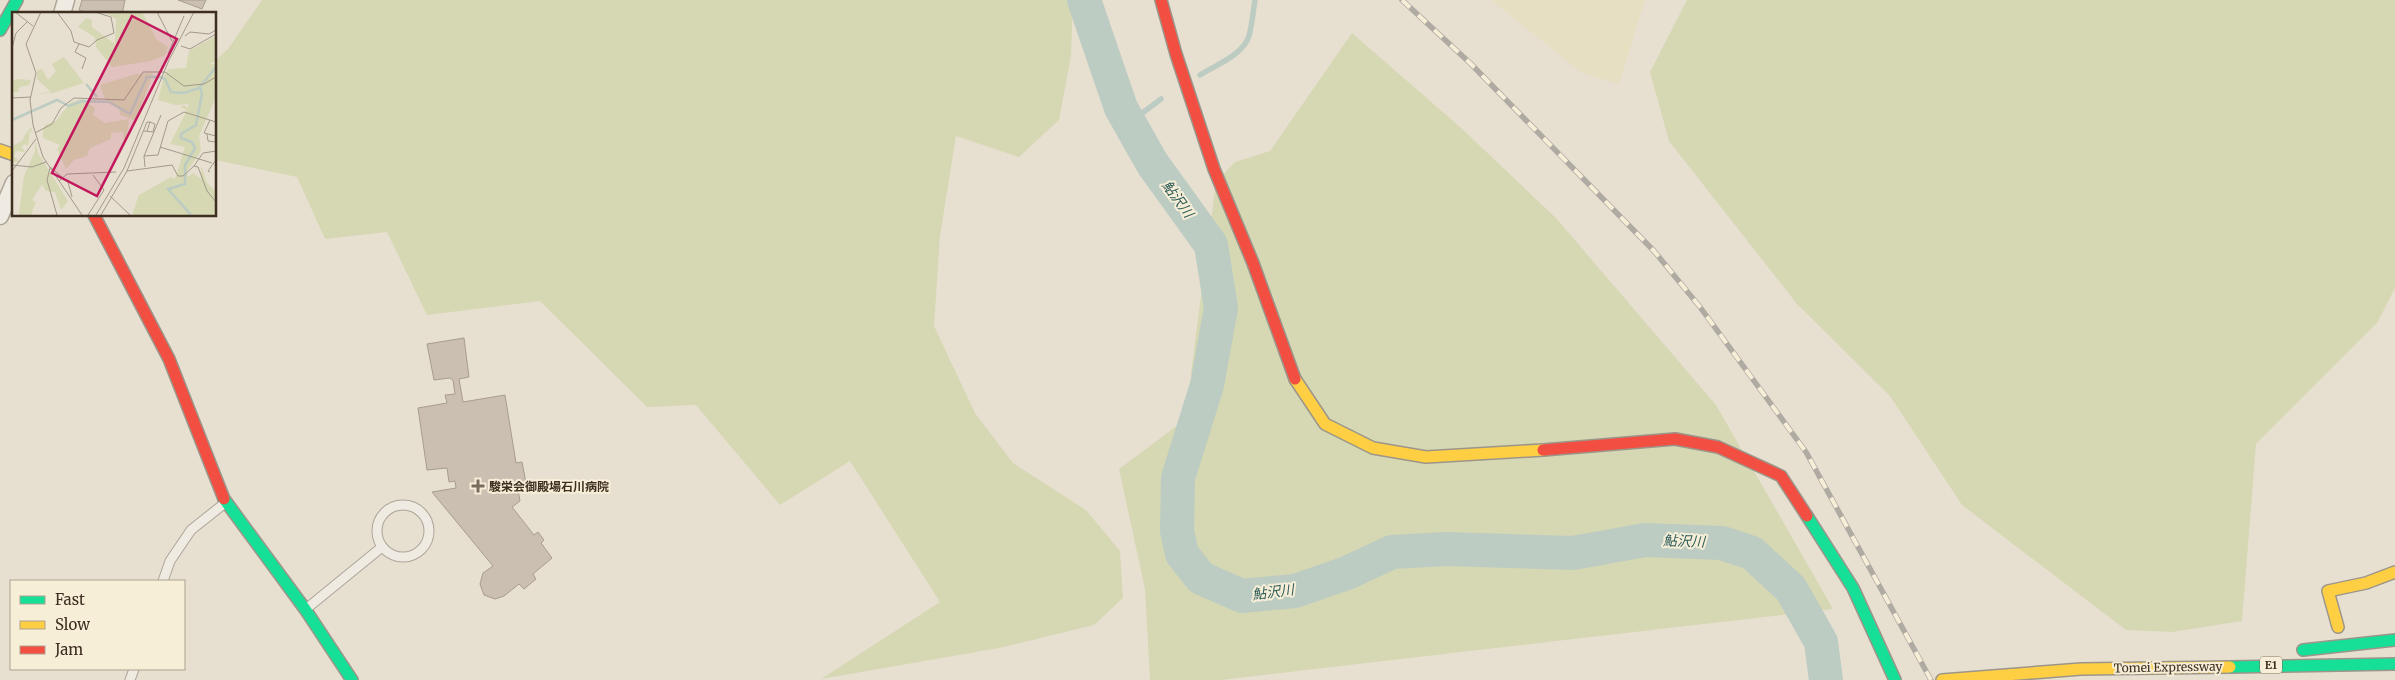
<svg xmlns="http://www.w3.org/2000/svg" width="2395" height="680" viewBox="0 0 2395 680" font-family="Merriweather,'Noto Sans JP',serif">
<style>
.farmland{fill:#e6dfc2}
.green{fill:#d6d7b3}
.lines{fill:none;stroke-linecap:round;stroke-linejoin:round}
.stream{stroke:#bcccc2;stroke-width:5.5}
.river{stroke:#bcccc2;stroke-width:34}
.building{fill:#cbbfb2;stroke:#a89c90}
.lane-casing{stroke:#ada599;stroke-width:11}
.street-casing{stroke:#ada599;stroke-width:19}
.fast-casing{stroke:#9c958a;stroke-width:14}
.slow-casing{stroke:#9c958a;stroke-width:14}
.jam-casing{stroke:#9c958a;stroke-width:14}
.lane{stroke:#efebe3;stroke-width:9}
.street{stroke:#efebe3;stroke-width:16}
.fast{stroke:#16e098;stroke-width:11}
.slow{stroke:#ffcf43;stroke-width:11}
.jam{stroke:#f24e42;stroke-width:11}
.rail-casing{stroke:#afaaa2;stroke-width:5.5}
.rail{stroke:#f7eed8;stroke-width:4;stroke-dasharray:11;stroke-linecap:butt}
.poi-dot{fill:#786c5e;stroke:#f7eed8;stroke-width:2}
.labels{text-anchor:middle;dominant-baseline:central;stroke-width:4;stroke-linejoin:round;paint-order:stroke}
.shield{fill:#f7eed8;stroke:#756857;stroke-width:1}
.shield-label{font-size:11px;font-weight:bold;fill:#3d2e20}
.poi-label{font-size:12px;font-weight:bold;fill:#3d2e20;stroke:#f7eed8;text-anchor:start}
.street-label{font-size:12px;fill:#3d2e20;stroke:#f7eed8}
.water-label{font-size:14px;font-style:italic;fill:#2f5d5a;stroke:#f7eed8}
.inset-river{fill:none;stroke:#bcccc2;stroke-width:2.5}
.inset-road{fill:none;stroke:#a3998a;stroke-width:1}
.view{fill:#c2185b;fill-opacity:0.15;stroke:#c2185b;stroke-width:2.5}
.inset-edge{fill:none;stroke:#3d2e20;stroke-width:2.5}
</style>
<rect width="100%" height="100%" fill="#e7e0d1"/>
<path class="farmland" d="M1491 0H1645L1619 84 1582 73Z"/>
<g class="green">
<path d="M262 0H1073L1071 56 1059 120 1019 157 956 136 940 236 934 326 975 413 1013 463 1086 510 1120 551 1123 598 1094 625 999 648 821 679 940 602 850 461 780 505 696 405 647 407 540 301 427 315 387 232 325 239 297 177 215 160V61L228 49Z"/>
<path d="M1687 0H2395V288L2377 323 2256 444 2242 621 2172 632 2126 630 1962 505 1890 396 1797 304 1669 141 1650 72Z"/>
<path d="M1352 33 1460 127 1556 218 1716 405 1833 609 1221 680H1150L1145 589 1119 469 1202 407 1191 373 1216 182 1235 162 1270 151Z"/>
</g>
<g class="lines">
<g class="stream">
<path d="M1200 75C1216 65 1243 55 1249 36 1252 25 1253 12 1255 0"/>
<path d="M1129 123 1161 99"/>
</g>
<path class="river" d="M1084 0 1121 108 1152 163 1211 245 1221 308 1207 385 1178 478 1177 531 1182 554 1201 578 1242 596 1295 591 1347 573 1392 552 1446 549 1573 553 1645 540 1722 543 1752 553 1791 589 1821 642 1826 680"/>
</g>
<g class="building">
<path d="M82 0H125L122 14H93L79 10Z"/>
<path d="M178 0H206L202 9Z"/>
<path d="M464 338 469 377 459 379 463 402 505 395 516 463 522 462 526 483 517 484 520 501 512 507 534 535 538 532 544 540 541 543 552 558 533 574 536 579 524 589 519 584 504 596 495 599 484 595 480 584 483 573 493 566 432 492 456 488 455 481 449 482 447 468 427 470 418 408 447 403 445 395 455 394 453 380 450 378 434 380 427 344Z"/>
</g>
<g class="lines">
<g class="lane-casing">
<g id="lane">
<circle cx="403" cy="531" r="26"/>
<path d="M163 581 170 561 191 530 225 503"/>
<path d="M306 609 382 547"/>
<path d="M130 680 134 669"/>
</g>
</g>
<g class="street-casing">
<g id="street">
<path d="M62 14 66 0"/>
<path d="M0 216 14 183"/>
</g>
</g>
<g class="fast-casing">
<g id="fast">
<path d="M0 30 17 0"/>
<path d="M224 499 305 609 352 680"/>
<path d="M1807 516 1853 588 1895 680"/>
<path d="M2303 650 2395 640"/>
<path d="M2230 667 2395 664"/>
</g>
</g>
<g class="slow-casing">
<g id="slow">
<path d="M0 150 14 155"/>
<path d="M1295 379 1325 424 1373 448 1426 457 1543 450"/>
<path d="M2338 627 2328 591 2366 583 2395 572"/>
<path d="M1942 680 2081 669 2230 667"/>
</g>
</g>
<g class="jam-casing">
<g id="jam">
<path d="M1161 0 1176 54 1214 169 1253 263 1295 379"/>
<path d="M94 215 169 359 224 499"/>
<path d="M1543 450 1675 439 1718 447 1781 476 1807 516"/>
</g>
</g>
<use href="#lane" class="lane"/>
<use href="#street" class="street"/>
<use href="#fast" class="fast"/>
<use href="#slow" class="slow"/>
<use href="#jam" class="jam"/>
<g class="rail-casing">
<path id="rail" d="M1402 0 1470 63 1654 251 1700 307 1806 452 1931 680"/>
</g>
<use href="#rail" class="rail"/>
</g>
<path class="poi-dot" d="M475.5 478.5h5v5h5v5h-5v5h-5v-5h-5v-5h5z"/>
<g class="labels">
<rect class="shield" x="2260" y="656.5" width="22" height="17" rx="4"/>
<g class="shield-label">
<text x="2271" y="665">E1</text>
</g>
<g class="poi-label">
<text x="489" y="486">駿栄会御殿場石川病院</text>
</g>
<g class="street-label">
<text transform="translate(2168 667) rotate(-1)">Tomei Expressway</text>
</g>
<g class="water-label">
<text transform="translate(1178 199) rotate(54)">鮎沢川</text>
<text transform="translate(1684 541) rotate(2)">鮎沢川</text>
<text transform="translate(1273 592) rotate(-7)">鮎沢川</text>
</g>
</g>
<g transform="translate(12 12)">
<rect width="204" height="204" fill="#e7e0d1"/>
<path d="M92 0H130L145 28 156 35 153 43 139 49 100 55 84 35 83 25 66 15 74 6 80 8V15L103 32 104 7ZM204 24V49L197 52H204V85L187 124 189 139 175 159 176 165 181 161 189 167V154L195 171 204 179V203H120L127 183 159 165 163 167 173 135 158 132 175 98 168 95 172 93 175 96 177 92 163 93 146 88 152 64 157 57 174 56 177 39ZM52 45 72 71 41 81 21 82 39 80 25 67V58L30 57 36 68 44 59 40 52ZM141 61 124 109 108 103 107 96 93 87 88 73 124 62ZM5 67 19 68 17 73 8 75 6 80H0V69ZM70 87 83 96 81 103 93 111 117 107 116 117 112 130 111 120 99 121V127L78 136 75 144 62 148 54 157 45 137 48 133 31 126V117L33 113 44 109 58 91ZM19 115 21 123 18 118 16 134 12 132 10 135 13 140 4 139 2 144 7 149 0 151V134L10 129 13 123ZM23 129 26 141 56 189 49 198 43 180 34 179 30 172 20 188 24 190 19 203H7L12 164 23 139Z" fill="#d6d7b3"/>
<path class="inset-river" d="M74 72 85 85M0 108 45 88 57 94 70 89 97 90 118 102 135 65H148L153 67 159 80 172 81 187 76 204 55M179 203 156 177 173 172V153L183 136 180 130 169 126V122L184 113 190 82 188 75"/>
<path class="inset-road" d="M3 0 21 14M29 0 14 32 24 61 18 88 21 113 31 145 70 203M45 0 59 19 62 30 77 35 85 28 102 21 99 5 83 0M145 0 160 29M173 24 178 20 197 22 204 18M67 32 63 40 74 46 70 57M169 34 178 37 204 22M0 36 4 21 15 10M156 42 172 4M0 86 19 85M198 108 192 121 204 124M132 119 141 120 143 112 138 110 135 119M23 121 40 112 49 96 62 86 112 88 131 60H153L172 74 192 72 204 65M195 122 196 129 204 130M148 135 200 151M132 144 146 143 156 109 172 100 204 110M0 153 20 155 34 150M182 154 191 141 204 139M38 155 56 170 60 185M133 155 132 144 149 103M38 156 35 168 45 203M0 159 24 127M115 159 160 153 166 164M198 160 196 159 204 148M81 163 92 178M166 164H171L182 154 186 155 195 179 204 190M47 169 55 162 104 160M98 184 118 203M76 203 92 178M84 203 112 156 157 48 182 0M89 203 115 159 135 110H138"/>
<path class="view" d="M120 4 165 27 85 184 40 161Z"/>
<rect width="204" height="204" class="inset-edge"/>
</g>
<rect x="10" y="580" width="175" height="90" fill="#f7eed8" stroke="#ada18e"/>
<rect x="20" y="596" width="25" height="8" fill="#16e098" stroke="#ada18e"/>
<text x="55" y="605" font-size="15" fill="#3d2e20">Fast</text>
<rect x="20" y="621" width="25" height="8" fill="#ffcf43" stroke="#ada18e"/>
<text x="55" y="630" font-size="15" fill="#3d2e20">Slow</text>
<rect x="20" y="646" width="25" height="8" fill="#f24e42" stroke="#ada18e"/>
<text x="55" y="655" font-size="15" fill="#3d2e20">Jam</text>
</svg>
